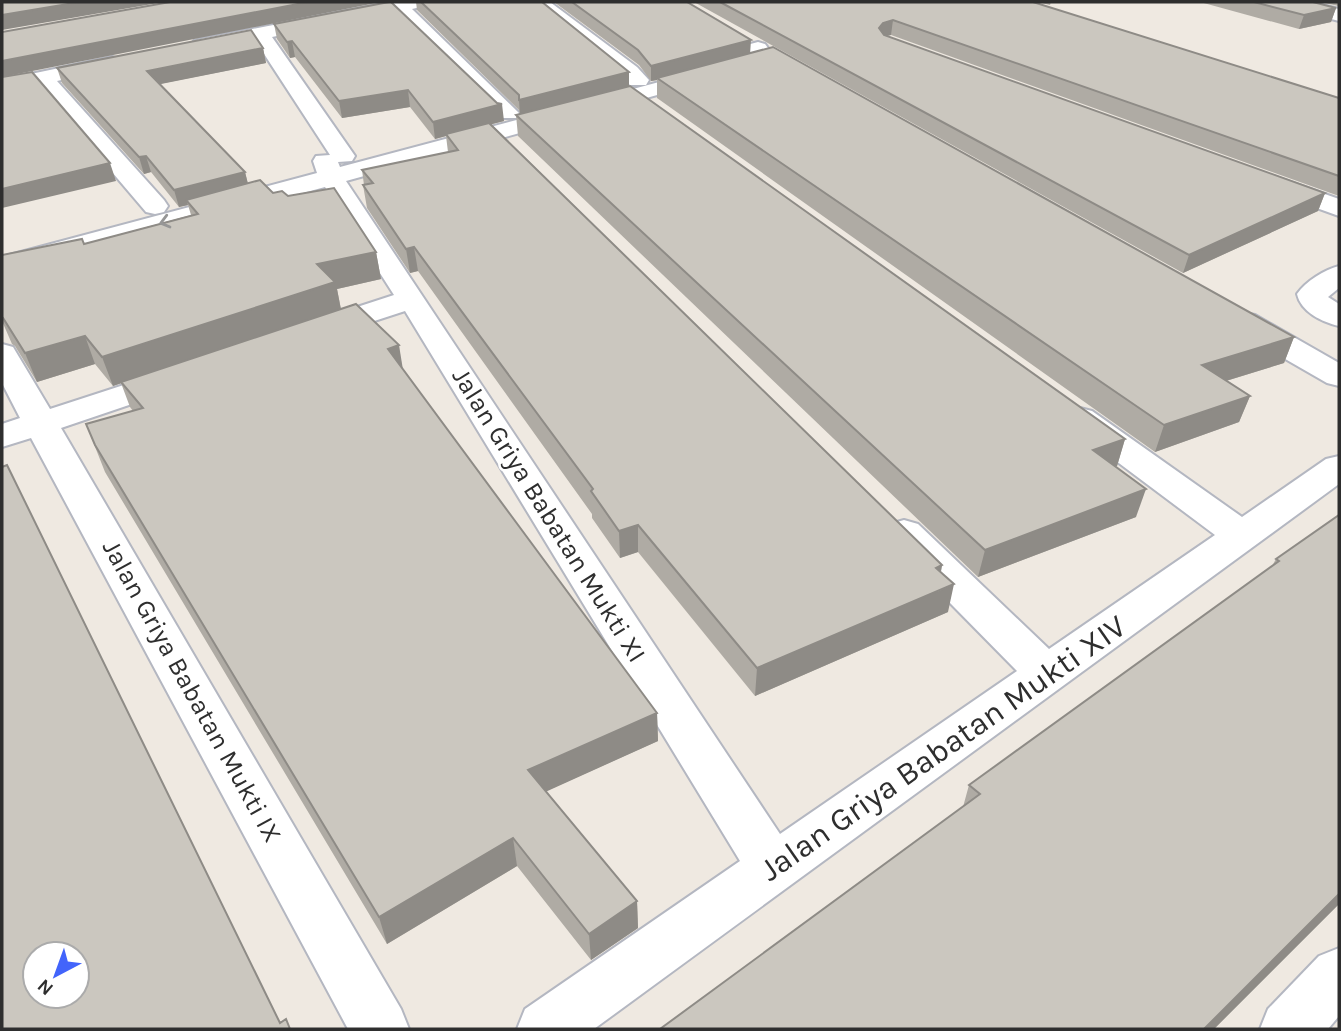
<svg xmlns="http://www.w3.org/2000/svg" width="1341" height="1031" viewBox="0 0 1341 1031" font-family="Karla,sans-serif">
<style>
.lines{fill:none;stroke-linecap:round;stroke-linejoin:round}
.street-casing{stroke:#b4b7c1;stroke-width:4}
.street{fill:#fff;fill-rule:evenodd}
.wall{fill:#afaba4}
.shaded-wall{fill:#8e8b86}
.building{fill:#cbc7bf;stroke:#8e8b86;stroke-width:2;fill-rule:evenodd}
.oneway{stroke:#969696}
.labels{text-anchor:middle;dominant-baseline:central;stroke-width:5;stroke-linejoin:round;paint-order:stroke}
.street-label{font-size:26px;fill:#2e2e2e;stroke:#fff}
.near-street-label{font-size:32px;fill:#2e2e2e;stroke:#fff}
</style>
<rect width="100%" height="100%" fill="#efe9e1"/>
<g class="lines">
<g class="street-casing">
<g id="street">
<path d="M392 2H428L425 6 412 9 519 113 516 118H500L394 12 272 37 355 156 352 161 338 162 340 167 708 69 715 71 719 75 715 79 346 181 780 834 1017 671 890 542 884 533 890 524 904 520 918 524 1049 649 1215 535 1068 425 1063 418 1068 411 1080 408 1092 411 1242 517 1326 459 1339 456V484L594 1029H517L525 1009 740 861 405 311 316 340 305 338 300 331 305 324 394 295 325 187 2 275V257L317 173 313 161 316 156 330 155 255 40 201 51 194 49 191 45 194 41 201 39Z"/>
<path d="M530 2H550L637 67 649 80 646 85H630Z"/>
<path d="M1279 2H1309L1339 9V21L1282 6Z"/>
<path d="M758 42 765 44 768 48 765 52 701 69 694 67 691 63 694 59Z"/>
<path d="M112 57 119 59 122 63 119 67 57 81 164 200 168 206 164 212 155 214 146 212 38 85 2 92V80Z"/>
<path d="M1273 176 1339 199V216L1264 189 1260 184 1264 179Z"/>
<path d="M1339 266V288L1328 297 1339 304V326C1322 322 1301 312 1297 294 1306 281 1324 270 1339 266Z"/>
<path d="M1244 313 1255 315 1339 363V386L1327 383 1233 329 1229 322 1233 315Z"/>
<path d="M2 344 13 347 50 409 176 368 188 371 193 378 188 385 61 428 401 1009 409 1029H348L31 438 2 447V424L20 418 2 383Z"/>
<path d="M1339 948V1016L1328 1029H1260L1268 1009 1319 956Z"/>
</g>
</g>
<use href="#street" class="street"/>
</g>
<g class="wall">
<path d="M416 2H542L629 72V86L1125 439 1117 466H1115L1136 517 978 577 518 136 516 115 520 114 519 110 417 10Z"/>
<path d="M554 2H687L750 53 1294 337 1284 363 1226 381 1250 396 1239 422 1155 452 657 98V80L651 81 639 65Z"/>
<path d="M694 2H1051L1050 5 1037 2 1035 3 1339 98V196L891 35 887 36 1325 193 1318 211 1183 273Z"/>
<path d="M1200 2H1313L1336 8 1331 22 1299 29Z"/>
<path d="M1319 2H1339V6Z"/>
<path d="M274 24 504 121 491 124 942 565 941 572 948 612 755 696 638 552 620 558 592 518V514L418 271 410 273 367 208 363 185H364L362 170 448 152 446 136 435 139 410 107 342 118 295 57 290 58 277 39Z"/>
<path d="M263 48 266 63 159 84 245 172 248 184 273 193 288 196 376 252 381 279 337 289 341 309 403 369 657 713 658 741 546 791 637 901 638 928 591 960 517 866 387 944 105 472 86 424 133 411 130 407 121 383 113 386 95 364 37 382 15 346 12 344 2 321V255L84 244 191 215 188 205 179 207 151 172 144 174 62 83 57 68Z"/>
<path d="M1339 515V904L1214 1029H660L963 807 969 785 1272 566 1276 559Z"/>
</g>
<g class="shaded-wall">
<path d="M80 2H164L2 30V15Z"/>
<path d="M308 2H381L2 77V61Z"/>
<path d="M1336 8 1331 22 1299 29 1304 15Z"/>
<path d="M893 20 891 35 881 37 879 28 883 23Z"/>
<path d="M751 40 750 55 657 78V80L651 81V66Z"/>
<path d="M292 41 295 57 290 58 287 42Z"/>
<path d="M263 48 266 63 151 86 147 71Z"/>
<path d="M629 72V87L520 116 519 100Z"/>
<path d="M408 90 410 107 342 118 339 101Z"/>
<path d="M502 104 504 121 447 136 446 134V136L435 139 433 122Z"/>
<path d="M146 156 151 172 144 174 139 157Z"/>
<path d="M110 163 116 181 2 208V189Z"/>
<path d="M245 172 249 188 186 200 188 205 179 207 174 190Z"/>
<path d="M1325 193 1318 211 1183 273 1189 255Z"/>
<path d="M414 247 418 271 410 273 406 249Z"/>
<path d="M376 252 381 279 337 289 341 310 113 386 102 357 317 264Z"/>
<path d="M85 336 95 364 37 382 25 353Z"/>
<path d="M1294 337 1284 363 1193 391 1202 365Z"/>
<path d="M399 345 403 370 388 349Z"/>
<path d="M1250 396 1239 422 1155 452 1164 425Z"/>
<path d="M1125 439 1117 466 1085 477 1093 450Z"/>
<path d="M1146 489 1136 517 978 577 985 550Z"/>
<path d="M638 525V552L620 558 619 531Z"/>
<path d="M942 565 937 592 954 584 948 612 755 696 757 668 936 568Z"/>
<path d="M657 713 658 741 532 798 528 770Z"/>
<path d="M513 838 517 866 387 944 379 917Z"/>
<path d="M1339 894V904L1214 1029H1204Z"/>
<path d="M637 901 638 928 591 960 589 934Z"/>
</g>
<g class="building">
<path d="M2 2H80L2 15Z"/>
<path d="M170 2H308L2 61V32Z"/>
<path d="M389 2H391L497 103 502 104 433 122 408 90 339 101 292 41 287 42 274 24Z"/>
<path d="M421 2H542L629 72 519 100V95Z"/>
<path d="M572 2H687L751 40 651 66 638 50Z"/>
<path d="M720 2H1033L1339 98V176L893 20 883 23 879 28 884 35 1325 193 1189 255Z"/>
<path d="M1254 2H1313L1336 8 1304 15Z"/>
<path d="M251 30 263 48 147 71 245 172 174 190 146 156 139 157 57 68Z"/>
<path d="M773 47 1294 337 1202 365 1250 396 1164 425 657 78Z"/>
<path d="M32 72 110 163 2 189V77Z"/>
<path d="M630 86 1125 439 1093 450 1146 489 985 550 516 115Z"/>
<path d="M489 123 942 565 936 568 954 584 757 668 638 525 619 531 591 491 593 489 414 247 406 249 363 185 373 183 362 170 458 150 446 134Z"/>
<path d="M260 180 273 193 282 191 288 196 334 188 376 252 317 264 335 282 102 357 85 336 25 353 3 318 2 317V255L82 239 84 244 198 214 186 200Z"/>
<path d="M356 304 399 345 388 349 657 713 528 770 637 901 589 934 513 838 379 917 95 445 86 424 143 408 121 382Z"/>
<path d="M7 465 280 1023 286 1019 290 1029H2V467ZM35 954H77V996H35Z"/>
<path d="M1339 515V894L1204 1029H660L980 794 969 785 1279 561 1276 559Z"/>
</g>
<defs><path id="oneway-chevron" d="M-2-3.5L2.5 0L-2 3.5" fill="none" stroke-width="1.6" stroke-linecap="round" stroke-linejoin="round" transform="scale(1.75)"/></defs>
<use class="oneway" href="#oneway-chevron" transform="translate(165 222) rotate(165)"/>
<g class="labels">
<g class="street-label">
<text transform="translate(549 515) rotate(58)">Jalan Griya Babatan Mukti XI</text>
<text transform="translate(192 691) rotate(61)">Jalan Griya Babatan Mukti IX</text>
</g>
<g class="near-street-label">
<text transform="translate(943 748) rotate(-35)">Jalan Griya Babatan Mukti XIV</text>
</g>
</g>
<rect width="1341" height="1031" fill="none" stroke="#2e2e2e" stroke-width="7"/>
<g transform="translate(56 975) rotate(221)"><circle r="33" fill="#ffffff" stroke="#ababab" stroke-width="2"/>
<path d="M0-5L12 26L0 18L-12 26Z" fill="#4264fb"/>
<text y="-10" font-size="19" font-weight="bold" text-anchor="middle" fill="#2e2e2e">N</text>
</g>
</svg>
